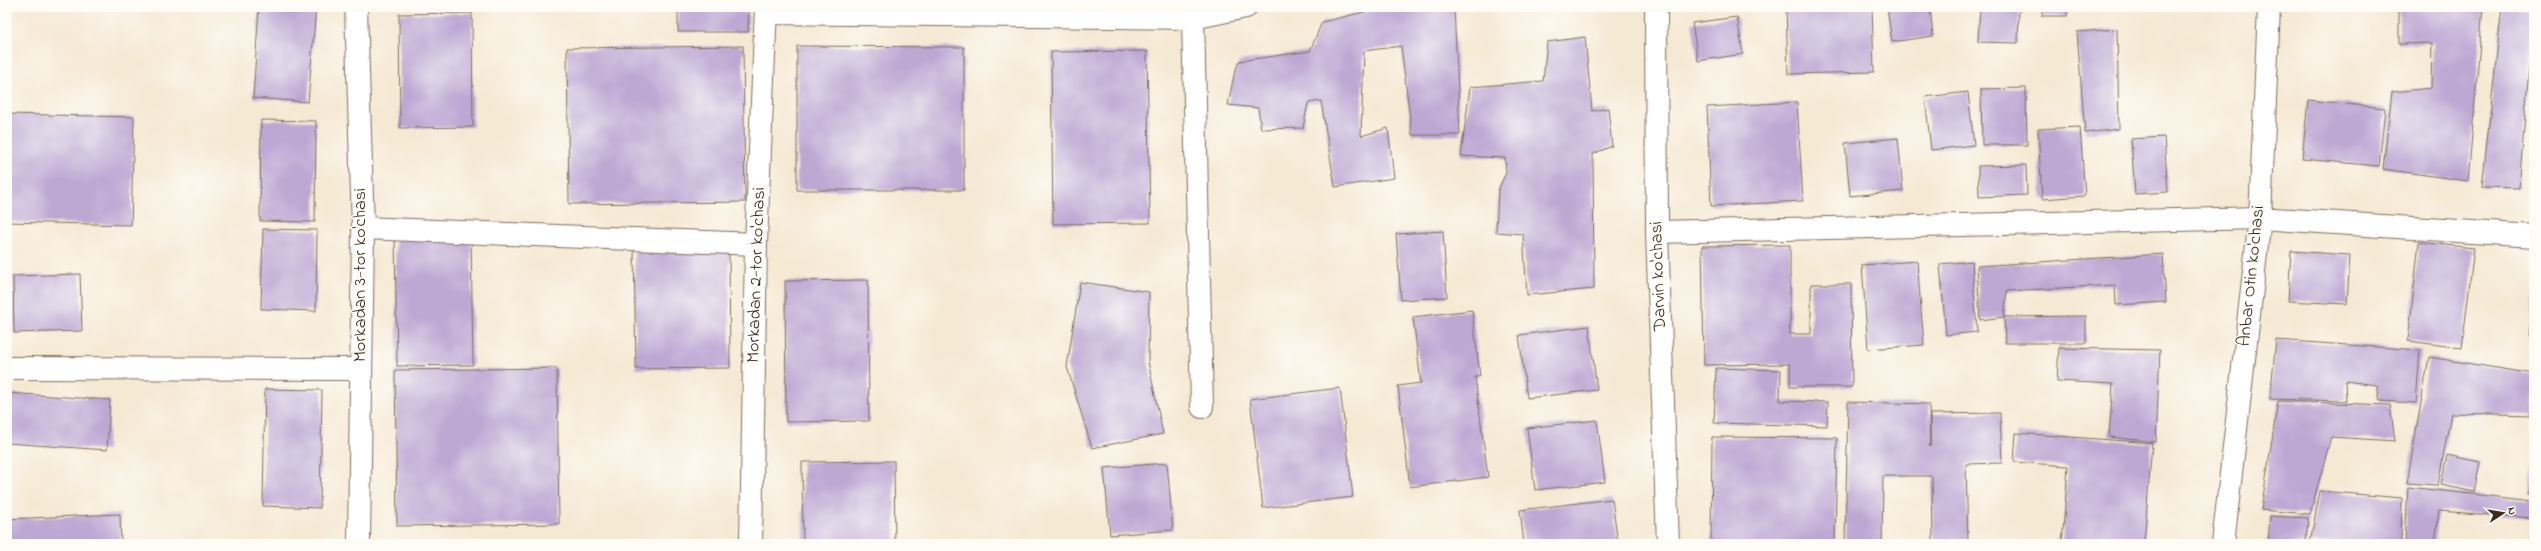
<svg xmlns="http://www.w3.org/2000/svg" width="2541" height="551" viewBox="0 0 2541 551" font-family="'Indie Flower',sans-serif">
<style>
.building{fill:#bda8d4}
.lines{fill:none;stroke-linecap:round;stroke-linejoin:round}
.minor-casing{stroke:#7c6d5e;stroke-width:24}
.tertiary-casing{stroke:#7c6d5e;stroke-width:24}
.minor{stroke:#fff;stroke-width:22}
.tertiary{stroke:#fff;stroke-width:22}
.labels{text-anchor:middle;dominant-baseline:central;stroke-width:3;stroke-linejoin:round;paint-order:stroke}
.street-label{font-size:18px;fill:#3b2a1e;stroke:#fdfcf7}
</style>
<rect width="100%" height="100%" fill="#fdfcf7"/>
<filter id="ink" filterUnits="userSpaceOnUse"><feTurbulence type="fractalNoise" baseFrequency=".025" numOctaves="2"/><feDisplacementMap in="SourceGraphic" scale="8" xChannelSelector="R" yChannelSelector="G"/><feConvolveMatrix kernelMatrix="1 2 1 2 8 2 1 2 1" color-interpolation-filters="sRGB"/></filter>
<filter id="wash" filterUnits="userSpaceOnUse"><feTurbulence type="fractalNoise" baseFrequency=".012" numOctaves="4" result="noise"/><feDisplacementMap in="SourceGraphic" scale="16" xChannelSelector="R" yChannelSelector="G"/><feGaussianBlur stdDeviation="0.9" result="paint"/><feColorMatrix in="noise" values="0 0 0 0 0 0 0 0 0 0 0 0 0 0 0 0 0 1.4 0 .05"/><feComposite in="paint" operator="in"/></filter>
<g filter="url(#wash)">
<rect width="100%" height="100%" fill="#f6e9d4"/>
<g id="blocks">
<g class="building">
<path d="M259 7H316L308 102 253 98Z"/>
<path d="M678 7H749L748 32H678Z"/>
<path d="M1385 7H1454L1460 135H1412L1401 46 1364 51 1361 136 1388 128 1394 178 1335 187 1321 101 1308 103 1303 128 1261 129 1258 108 1228 105 1234 75 1239 61 1310 51 1322 22Z"/>
<path d="M1786 7H1872L1874 72 1788 74Z"/>
<path d="M1887 7H1930L1933 36 1892 42Z"/>
<path d="M1980 7H2019L2018 43 1978 42Z"/>
<rect x="2042" y="7" width="25" height="9"/>
<path d="M2399 7H2483L2468 181 2383 169 2392 92 2431 88 2432 43 2399 44Z"/>
<path d="M2502 7H2534L2519 188 2482 187Z"/>
<path d="M472 13 473 127 400 128 399 14Z"/>
<path d="M1737 17 1743 54 1698 61 1692 23Z"/>
<path d="M2117 29 2119 129 2085 133 2077 32Z"/>
<path d="M1585 37 1592 111 1608 108 1612 146 1593 154 1594 289 1527 295 1523 234 1496 232 1498 190 1506 173 1505 158 1461 156 1470 87 1543 81 1547 42Z"/>
<path d="M743 46 745 202 569 204 567 48Z"/>
<path d="M797 46 964 47V190H797Z"/>
<path d="M1147 51 1150 223 1053 224 1051 52Z"/>
<path d="M2026 88 2027 145H1982L1981 89Z"/>
<path d="M1968 92 1974 145 1931 150 1925 97Z"/>
<path d="M2308 100 2385 108 2379 166 2302 159Z"/>
<path d="M1797 102 1803 201 1711 206 1707 107Z"/>
<path d="M7 114 134 117 131 225 7 222Z"/>
<path d="M261 120 316 121 315 222 260 221Z"/>
<path d="M2080 127 2085 196 2042 199 2038 129Z"/>
<path d="M2164 137 2168 192 2135 194 2131 139Z"/>
<path d="M1898 138 1903 191 1850 196 1845 143Z"/>
<path d="M2026 165 2027 195 1979 197 1978 166Z"/>
<path d="M263 229 317 230 316 311 261 309Z"/>
<path d="M1443 231 1447 297 1401 300 1396 234Z"/>
<path d="M471 235 473 365 397 366 395 236Z"/>
<path d="M2419 242 2474 248 2462 348 2408 341Z"/>
<path d="M1790 245V334H1811V284H1851L1852 387H1790V364L1704 365 1702 246Z"/>
<path d="M729 249 730 368 636 369 634 250Z"/>
<path d="M2291 251 2350 255 2347 304 2288 301Z"/>
<path d="M2163 254 2166 302 2116 305 2115 285 2007 291 2004 317 1980 320 1977 266Z"/>
<path d="M1917 261 1924 345 1868 349 1862 265Z"/>
<path d="M1972 261 1977 332 1946 335 1940 264Z"/>
<path d="M80 274 82 331 14 333 13 276Z"/>
<path d="M868 280 869 421 786 422 785 281Z"/>
<path d="M1080 282 1149 292 1148 361 1163 434 1092 448 1067 367Z"/>
<path d="M2533 297 2534 335H2529Z"/>
<path d="M1472 310 1480 376 1475 377 1488 477 1410 487 1398 386 1421 383 1413 317Z"/>
<path d="M2086 316V343H2005L2004 317Z"/>
<path d="M1589 326 1597 390 1527 398 1519 335Z"/>
<path d="M2276 340 2420 350 2416 403 2380 401 2377 385 2345 381 2346 401 2270 399Z"/>
<path d="M2059 348 2160 350 2156 442 2109 437 2113 384 2057 381Z"/>
<path d="M2429 357 2534 374V415L2451 413 2438 485 2407 483Z"/>
<path d="M557 368 559 524 397 526 395 370Z"/>
<path d="M1716 368 1781 370 1780 401 1828 402 1827 426 1714 423Z"/>
<path d="M1340 388 1353 497 1263 508 1250 399Z"/>
<path d="M265 389 322 390 320 508 263 506Z"/>
<path d="M7 393 110 400 107 450 7 443Z"/>
<path d="M2278 401 2390 405 2395 441 2331 437 2310 514 2261 510Z"/>
<path d="M1848 402 1929 404 1930 447V414L2000 413 2002 463 1966 464 1968 544H1933L1932 476H1883L1882 544H1845Z"/>
<path d="M1597 420 1605 482 1535 490 1527 428Z"/>
<path d="M2016 433 2152 443 2144 544H2062L2068 466 2014 462Z"/>
<path d="M1712 437 1837 438 1835 544H1711Z"/>
<path d="M2447 455 2480 462 2474 492 2441 485Z"/>
<path d="M894 461 895 544H803L802 462Z"/>
<path d="M1167 463 1173 530 1110 535 1104 468Z"/>
<path d="M2533 466 2534 493 2529 494Z"/>
<path d="M2408 487 2534 501V544H2528L2532 518 2439 511 2435 544H2405Z"/>
<path d="M2320 491 2402 498 2401 544 2310 542Z"/>
<path d="M1612 499 1618 544H1524L1520 510Z"/>
<path d="M120 514 121 544H7V519Z"/>
<path d="M2270 516 2308 518 2306 544H2268Z"/>
</g>
</g>
</g>
<g filter="url(#ink)">
<use href="#blocks" fill-opacity="0" stroke="#7c6d5e" stroke-width="1"/>
<g class="lines">
<g class="minor-casing">
<g id="minor">
<path d="M356 7 363 228 359 544"/>
<path d="M1194 7 1193 18 1246 7"/>
<path d="M766 13 1193 18 1202 407"/>
<path d="M363 228 756 244"/>
<path d="M1657 232 2260 218 2534 236"/>
<path d="M7 368 360 369"/>
<path d="M751 544 756 244 766 7"/>
<path d="M2223 544 2260 218 2269 7"/>
</g>
</g>
<g class="tertiary-casing">
<path id="tertiary" d="M1656 7 1657 232 1668 544"/>
</g>
<use href="#minor" class="minor"/>
<use href="#tertiary" class="tertiary"/>
</g>
</g>
<g class="labels">
<g class="street-label">
<text transform="translate(361 275) rotate(-90)">Morkadan 3-tor ko'chasi</text>
<text transform="translate(757 275) rotate(-88)">Morkadan 2-tor ko'chasi</text>
<text transform="translate(1659 276) rotate(-92)">Darvin ko'chasi</text>
<text transform="translate(2252 276) rotate(-84)">Anbar Otin ko'chasi</text>
</g>
</g>
<rect width="2541" height="551" fill="none" stroke="#fdfcf7" stroke-width="24"/>
<g transform="translate(2503 513) rotate(78)" stroke="#fdfcf7" stroke-width="3" paint-order="stroke">
<path d="M0-3L7 15L0 10L-7 15Z" fill="#3b2a1e"/>
<text y="-6" font-size="11" font-weight="bold" text-anchor="middle" fill="#3b2a1e">N</text>
</g>
</svg>
